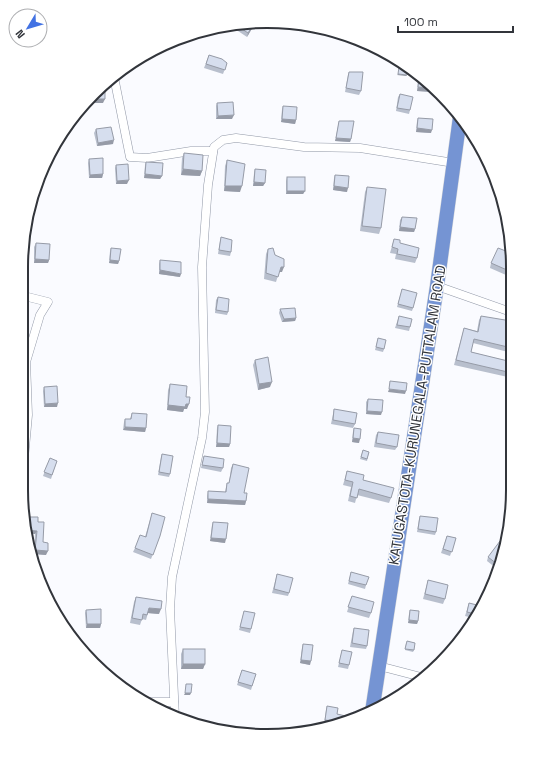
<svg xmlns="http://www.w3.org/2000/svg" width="534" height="757" viewBox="0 0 534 757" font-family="'Space Grotesk',sans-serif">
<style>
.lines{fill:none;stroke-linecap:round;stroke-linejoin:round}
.street-casing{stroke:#9198a7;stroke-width:9}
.highway-casing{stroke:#d6d7d8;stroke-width:15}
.street{stroke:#fff;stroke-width:8}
.highway{stroke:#7594d3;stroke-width:14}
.wall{fill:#b8bfcd}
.shaded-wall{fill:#969ba7}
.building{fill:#d6deee;stroke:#969ba7}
.labels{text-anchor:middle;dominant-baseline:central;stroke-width:3;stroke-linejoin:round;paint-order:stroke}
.street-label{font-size:14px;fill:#32353b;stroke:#fff}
.rim{fill:none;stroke:#32353b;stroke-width:2}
</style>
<rect width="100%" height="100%" fill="#fafbff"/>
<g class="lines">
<g class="street-casing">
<g id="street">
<path d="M114 77 130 157 147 158 191 151H213"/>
<path d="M437 286 511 312"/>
<path d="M21 491 28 415 26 362 40 315 48 302 24 296"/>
<path d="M379 666 425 678"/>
<path d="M148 702H174"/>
<path d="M175 718 170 609 172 577 202 438 205 412 202 267 208 185 214 147 223 140 236 138 304 147 360 148 454 163"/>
</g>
</g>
<g class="highway-casing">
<path id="highway" d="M372 712 437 286 460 117"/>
</g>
<use href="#street" class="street"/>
<use href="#highway" class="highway"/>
</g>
<g class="wall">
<path d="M254 25 247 37 235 29V28Z"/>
<path d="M209 55 227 63 223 74 204 68Z"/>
<path d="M349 72 361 91 359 95 345 92 348 75Z"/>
<path d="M418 79 432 90V92L417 91Z"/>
<path d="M400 94 410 110 409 114 396 111 398 97Z"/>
<path d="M217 103 232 119H216V106Z"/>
<path d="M283 106 296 120 295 124 281 122 282 109Z"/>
<path d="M418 118 431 133 416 132 417 121Z"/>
<path d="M339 121 351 139 350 142 335 141Z"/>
<path d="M96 129 113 144 97 146 94 133Z"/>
<path d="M184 153 202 171 200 176 181 175 182 158Z"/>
<path d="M89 159 103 174 102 178H89L88 163Z"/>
<path d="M227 160 240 192 224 191 225 166Z"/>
<path d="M146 162 162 176 160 179 144 178 145 165Z"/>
<path d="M116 165 127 184H116L115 168Z"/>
<path d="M255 169 265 183 263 186H253L254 173Z"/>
<path d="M335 175 347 192 333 190 334 178Z"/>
<path d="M287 177 305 191 303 194H286V181Z"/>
<path d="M367 187 381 228 379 234 360 231 365 192Z"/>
<path d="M402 217 415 229 414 232 399 231 400 220Z"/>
<path d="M221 237 231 252 230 256 218 254 220 241Z"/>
<path d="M394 239 417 258 415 263 395 259 396 254 390 253Z"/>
<path d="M36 243 49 260 48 263H34V247Z"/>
<path d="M111 248 119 261 118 264 109 263 110 251Z"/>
<path d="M268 249 275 255 282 272H279L276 282 264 279 266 254Z"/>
<path d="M160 260 180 277 159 274V264Z"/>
<path d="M491 263H511L506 275 490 268Z"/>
<path d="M402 289 413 308 412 311 397 307Z"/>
<path d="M218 297 228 312 227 315 215 313 216 300Z"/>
<path d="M280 309 296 318 295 321 282 322 279 313Z"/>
<path d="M399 316 410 327 409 331 395 328Z"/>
<path d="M481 316 509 338 511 339 512 353 473 343 471 352 512 362V378L454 365 464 328 477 331 479 320Z"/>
<path d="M378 338 384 349 383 352 375 350Z"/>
<path d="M255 360 270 387 258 390 253 365Z"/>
<path d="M170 384 186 397 187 409H184L183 412 167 410 168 390Z"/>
<path d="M44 387 57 407H44L43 391Z"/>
<path d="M368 399 381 415 366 414V402Z"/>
<path d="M334 409 355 424 353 428 331 424Z"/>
<path d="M132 413 146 428 145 432 123 430 124 422 125 419H130Z"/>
<path d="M218 425 230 444 229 447H216L217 428Z"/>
<path d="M354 428 359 443 352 442 353 431Z"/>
<path d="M378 432 397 447 395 450 374 447 376 435Z"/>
<path d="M363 450 369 452 367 461 360 459Z"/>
<path d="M162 454 170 474 169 477 158 475 161 457Z"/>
<path d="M204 456 223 468 221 472 201 468Z"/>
<path d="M50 458 57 461 51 479 43 476Z"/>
<path d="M233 464 244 493 246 501 245 505 207 503V496L208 491 225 492 226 487 227 483H229L231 468Z"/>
<path d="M347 471 391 498 389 503 357 495 355 503 348 501 351 487 343 485Z"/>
<path d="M512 471V503L505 501Z"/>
<path d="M152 513 160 536 151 559 133 552 135 548 145 537Z"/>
<path d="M420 516 436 532 435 535 417 532 419 519Z"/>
<path d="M27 517 38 522 46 555 34 554 35 534 27 533 26 526V520Z"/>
<path d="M213 522 225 543 210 541 212 525Z"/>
<path d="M447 536 456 538 450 556 441 553Z"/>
<path d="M503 543 496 568 487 561 488 557Z"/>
<path d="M351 572 366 585 365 589 348 584Z"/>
<path d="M277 574 289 593 288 596 272 593Z"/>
<path d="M428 580 445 599 443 604 423 599Z"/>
<path d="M352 596 371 613 369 618 347 612Z"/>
<path d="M136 597 159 614 148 613 146 620 142 619 140 625 130 623 134 602Z"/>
<path d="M469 603 475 614 473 618 465 616Z"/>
<path d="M86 610 101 624 100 628H86L85 613Z"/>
<path d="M410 610 418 621 417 624 408 623 409 614Z"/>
<path d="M244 611 251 629 250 633 239 630Z"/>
<path d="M354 628 367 646 366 649 350 647 353 631Z"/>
<path d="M406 643 414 650 413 652 405 650Z"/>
<path d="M303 644 310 665 300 663 302 648Z"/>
<path d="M183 649 205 664 203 669H181V654Z"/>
<path d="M342 650 349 665 348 669 338 667Z"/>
<path d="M242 670 256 674 251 690 237 685Z"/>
<path d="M327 706 337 714 354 718 333 725 324 724 326 710Z"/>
</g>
<g class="shaded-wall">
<path d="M253 25H254L247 37 248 33Z"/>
<path d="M398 74 407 75 406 76 397 75Z"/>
<path d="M418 87 431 88 432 90V92L417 91Z"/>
<path d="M92 99H105L103 103H91Z"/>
<path d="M234 115 232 119H216L218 116Z"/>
<path d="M282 119 296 120 295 124 281 122Z"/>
<path d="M417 128 432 130 431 133 416 132Z"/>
<path d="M336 138 351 139 350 142 335 141Z"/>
<path d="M114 140 113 144 97 146 98 143Z"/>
<path d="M183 169 202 171 200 176 181 175Z"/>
<path d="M103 174 102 178H89L90 175Z"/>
<path d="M145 174 162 176 160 179 144 178Z"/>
<path d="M129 180 127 184H116L117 181Z"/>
<path d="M254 182 265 183 263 186H253Z"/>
<path d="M225 186H242L240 192 224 191Z"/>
<path d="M334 186 348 188 347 192 333 190Z"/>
<path d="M287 191H305L303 194H286Z"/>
<path d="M400 227 415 229 414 232 399 231Z"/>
<path d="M35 259 49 260 48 263H34Z"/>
<path d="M110 260 119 261 118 264 109 263Z"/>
<path d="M281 267H284L282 272H279Z"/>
<path d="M160 270 181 274 180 277 159 274Z"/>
<path d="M296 318 295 321 282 322 284 319Z"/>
<path d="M272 382 270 387 258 390 259 384Z"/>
<path d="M389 389 406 391 405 394 388 392Z"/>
<path d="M58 403 57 407H44L45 404Z"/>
<path d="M186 404H189L187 409H184L183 412 167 410 168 405Z"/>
<path d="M367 411 382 412 381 415 366 414Z"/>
<path d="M125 427 146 428 145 432 123 430Z"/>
<path d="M353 438 360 439 359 443 352 442Z"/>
<path d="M217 443 230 444 229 447H216Z"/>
<path d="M208 499 246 501 245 505 207 503Z"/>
<path d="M26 530 37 531 35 534 27 533Z"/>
<path d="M211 538 226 539 225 543 210 541Z"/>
<path d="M35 550 48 551 46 555 34 554Z"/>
<path d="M149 608 161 609 159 614 147 613Z"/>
<path d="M409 620 418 621 417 624 408 623Z"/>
<path d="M87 624H101L100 628H86Z"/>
<path d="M301 660 311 661 310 665 300 663Z"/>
<path d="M183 664H205L203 669H181Z"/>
<path d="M185 693H191L190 695H184Z"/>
<path d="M325 720 341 722 333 725 324 724Z"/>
</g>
<g class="building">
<path d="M253 25 248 33 239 27Z"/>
<path d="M209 55 222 59 227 63 225 70 206 64Z"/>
<path d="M399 67H403L408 71 407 75 398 74Z"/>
<path d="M349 72H363L361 91 346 88Z"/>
<path d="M419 79 431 88 418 87Z"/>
<path d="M103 84 105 85V99H92V97Z"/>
<path d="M400 94 413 97 410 110 397 108Z"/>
<path d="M233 102 234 115 218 116 217 103Z"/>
<path d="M283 106 297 107 296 120 282 119Z"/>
<path d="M418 118 433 119 432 130 417 128Z"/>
<path d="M339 121H354L351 139 336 138Z"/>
<path d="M111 127 114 140 98 143 96 129Z"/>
<path d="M184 153 203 155 202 171 183 169Z"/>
<path d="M103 158V174L90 175 89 159Z"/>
<path d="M227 160 245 164 242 186H225Z"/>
<path d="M146 162 163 163 162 176 145 174Z"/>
<path d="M128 164 129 180 117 181 116 165Z"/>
<path d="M255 169 266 170 265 183 254 182Z"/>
<path d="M335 175 349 176 348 188 334 186Z"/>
<rect x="287" y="177" width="18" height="14"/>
<path d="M367 187 386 189 381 228 362 226Z"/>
<path d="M402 217 417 218 415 229 400 227Z"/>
<path d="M221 237 232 240 231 252 219 250Z"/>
<path d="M394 239 400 240V243L419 248 417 258 397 254 398 249 392 247Z"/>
<path d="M36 243 50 244 49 260 35 259Z"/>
<path d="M111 248 121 249 119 261 110 260Z"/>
<path d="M273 248 275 255 284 259V267H281L278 277 266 273 268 249Z"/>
<path d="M498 248 511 253V262L507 270 491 263Z"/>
<path d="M160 260 181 262V274L160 270Z"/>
<path d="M402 289 417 293 413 308 398 304Z"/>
<path d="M218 297 229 299 228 312 216 310Z"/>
<path d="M295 308 296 318 284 319 280 309Z"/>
<path d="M399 316 412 319 410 327 397 325Z"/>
<path d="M481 316 511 321 509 338 511 339 512 348 474 339 471 352 512 362V373L456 360 464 328 478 332Z"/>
<path d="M378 338 386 340 384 349 376 347Z"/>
<path d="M268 357 272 382 259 384 255 360Z"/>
<path d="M390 381 407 383 406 391 389 389Z"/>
<path d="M170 384 187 386 186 397H190L189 404H186L185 407 168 405Z"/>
<path d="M57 386 58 403 45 404 44 387Z"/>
<path d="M368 399 383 400 382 412 367 411Z"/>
<path d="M334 409 357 413 355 424 333 420Z"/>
<path d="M132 413 147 414 146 428 125 427V419H131Z"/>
<path d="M218 425 231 426 230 444 217 443Z"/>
<path d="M354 428 361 429 360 439 353 438Z"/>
<path d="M378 432 399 435 397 447 376 443Z"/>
<path d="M363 450 369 452 367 459 361 457Z"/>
<path d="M162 454 173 456 170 474 159 472Z"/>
<path d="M204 456 224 459 223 468 202 465Z"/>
<path d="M50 458 57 461 52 475 44 472Z"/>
<path d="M233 464 249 468 244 493H247L246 501 208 499V491L226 492 227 483H229Z"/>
<path d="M347 471 364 475 363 480 394 488 391 498 359 489 357 498 350 496 353 482 345 480Z"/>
<path d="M512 473V498L507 496Z"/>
<path d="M152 513 165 517 160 536 153 555 135 548 140 535 146 537Z"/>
<path d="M420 516 438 518 436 532 418 529Z"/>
<path d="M27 517H38V522H44L43 542 48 543V551L35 550 37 531 26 530Z"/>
<path d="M213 522 228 523 226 539 211 538Z"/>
<path d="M447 536 456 538 452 552 443 549Z"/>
<path d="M500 541 503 543 497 564 488 557Z"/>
<path d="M351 572 369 577 366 585 349 581Z"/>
<path d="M277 574 293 578 289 593 274 589Z"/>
<path d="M428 580 448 585 445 599 425 594Z"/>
<path d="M352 596 374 602 371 613 348 607Z"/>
<path d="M136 597 162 601 161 609 149 608 147 615 143 614 142 620 132 618Z"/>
<path d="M469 603 477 605 475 614 467 612Z"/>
<path d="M101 609V624H87L86 610Z"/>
<path d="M410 610 419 611 418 621 409 620Z"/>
<path d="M244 611 255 613 251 629 240 627Z"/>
<path d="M354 628 369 630 367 646 352 643Z"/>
<path d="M407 641 415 643 414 650 405 649Z"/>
<path d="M303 644 313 645 311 661 301 660Z"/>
<rect x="183" y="649" width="22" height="15"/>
<path d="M342 650 352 652 349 665 339 663Z"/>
<path d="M242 670 256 674 252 686 238 682Z"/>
<path d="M186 684H192L191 693H185Z"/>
<path d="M150 703H157V707Z"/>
<path d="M327 706 338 708 337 714 354 718 341 722 325 720Z"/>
<path d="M247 728V734H235L229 732V730Z"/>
<path d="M311 729 316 731H311Z"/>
</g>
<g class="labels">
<g class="street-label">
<text transform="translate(417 415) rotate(-81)">KATUGASTOTA-KURUNEGALA-PUTTALAM ROAD</text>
</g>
</g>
<path d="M0 0H534V757H0ZM267 28H267A239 239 0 0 1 506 267V490A239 239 0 0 1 267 729H267A239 239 0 0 1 28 490V267A239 239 0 0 1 267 28Z" fill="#fff" fill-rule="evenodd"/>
<path class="rim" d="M267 28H267A239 239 0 0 1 506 267V490A239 239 0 0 1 267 729H267A239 239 0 0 1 28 490V267A239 239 0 0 1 267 28Z"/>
<g transform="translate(28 28) rotate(232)"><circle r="19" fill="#ffffff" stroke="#adaeb1"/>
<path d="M0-3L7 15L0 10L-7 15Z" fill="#4272e3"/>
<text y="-6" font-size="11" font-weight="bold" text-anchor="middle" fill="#32353b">N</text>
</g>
<path d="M398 26v6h115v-6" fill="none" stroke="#32353b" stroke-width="2"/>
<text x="404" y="26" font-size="12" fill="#32353b" stroke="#ffffff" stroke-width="3" paint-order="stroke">100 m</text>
</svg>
